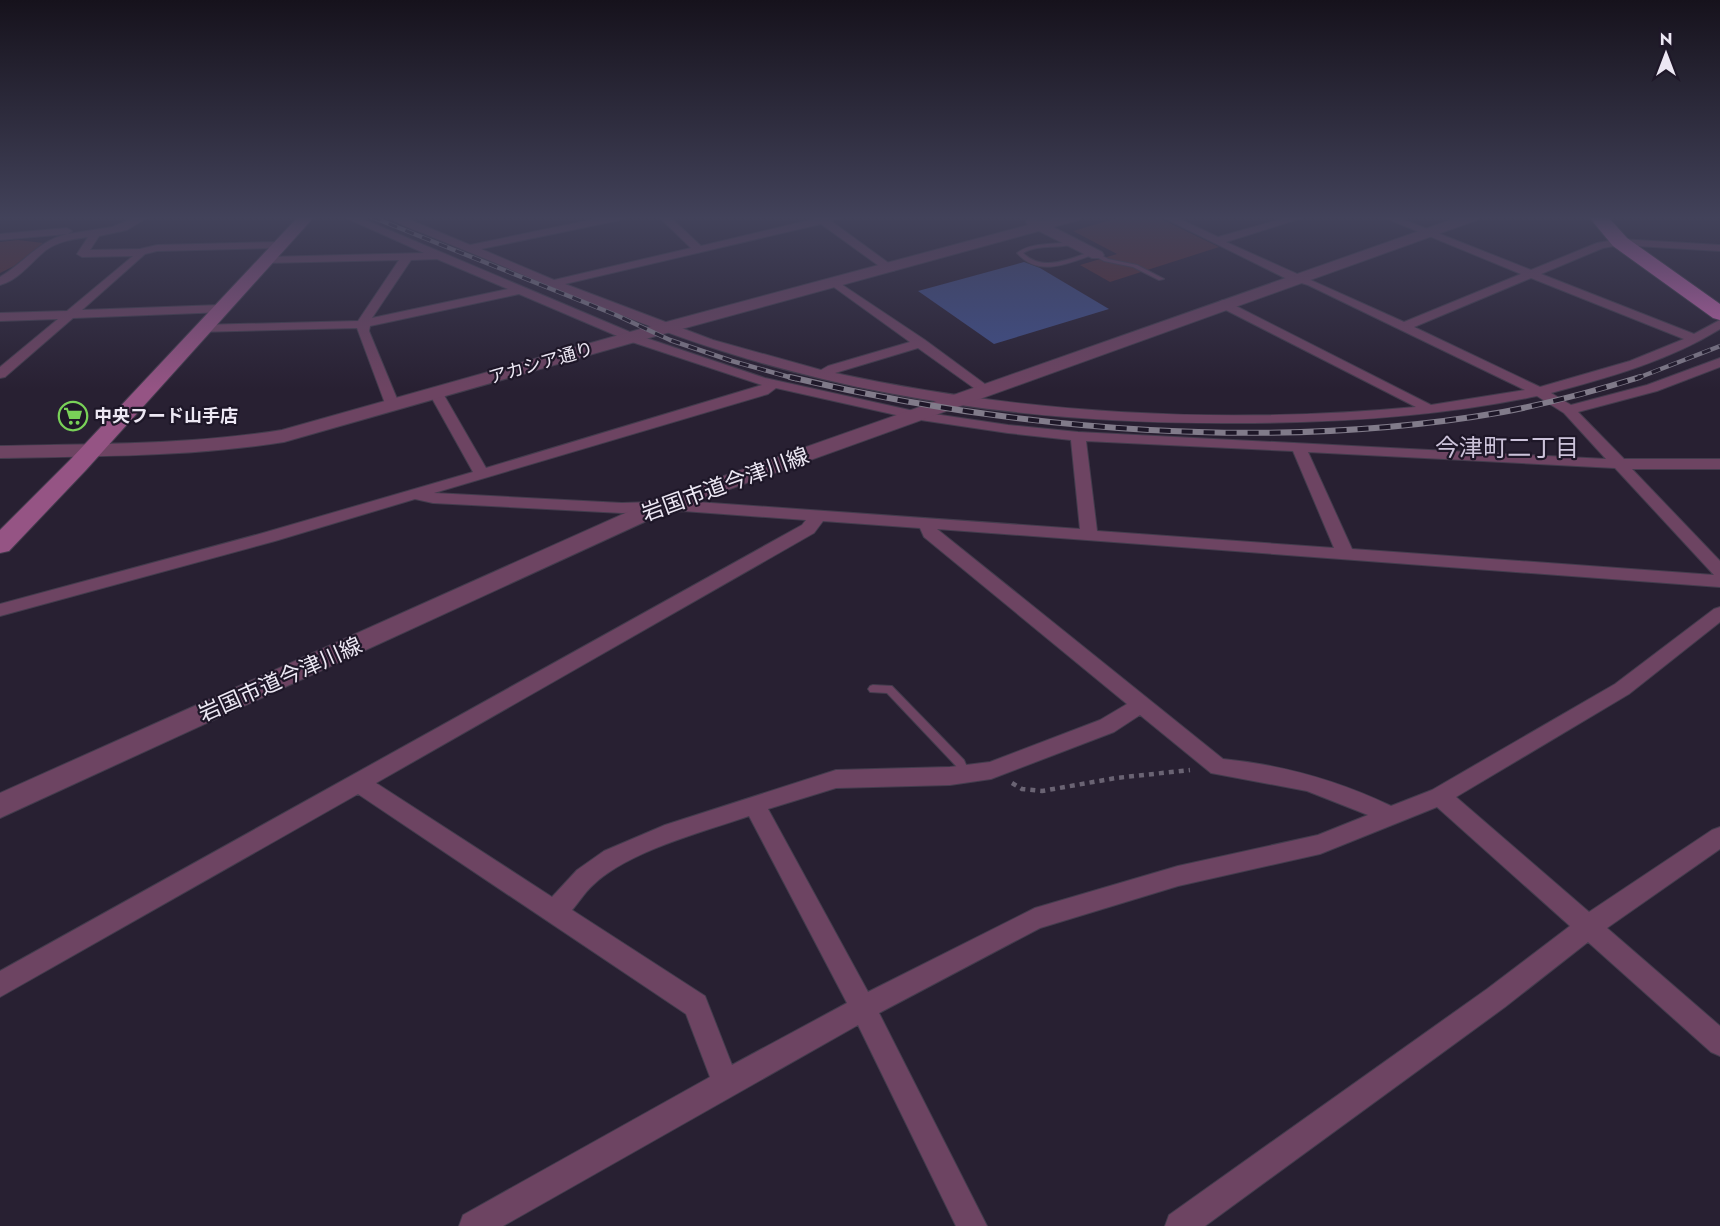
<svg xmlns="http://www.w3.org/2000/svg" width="1720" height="1226" viewBox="0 0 1720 1226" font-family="Jost,'Noto Sans JP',sans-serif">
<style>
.green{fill:#582d34}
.building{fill:#404f8a}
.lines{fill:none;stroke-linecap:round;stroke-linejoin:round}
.service-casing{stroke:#433c4d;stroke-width:2}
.minor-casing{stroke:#433c4d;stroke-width:2}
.tertiary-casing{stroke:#433c4d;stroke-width:2}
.secondary-casing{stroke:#433c4d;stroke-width:2}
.trunk-casing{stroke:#433c4d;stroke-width:2}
.path{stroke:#6a6373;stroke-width:4.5;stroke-dasharray:5 5;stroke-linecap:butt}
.service{fill:#6d4462;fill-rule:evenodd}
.minor{fill:#6d4462;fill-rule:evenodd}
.tertiary{fill:#6d4462;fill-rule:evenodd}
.secondary{fill:#955484;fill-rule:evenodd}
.trunk{fill:#c264ab;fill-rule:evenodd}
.rail-far1-casing{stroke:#817b8a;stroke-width:4.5}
.rail-casing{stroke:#817b8a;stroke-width:6}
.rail-far1{stroke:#1e1728;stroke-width:3;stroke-dasharray:9;stroke-linecap:butt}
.rail{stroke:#1e1728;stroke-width:4;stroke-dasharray:11;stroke-linecap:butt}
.labels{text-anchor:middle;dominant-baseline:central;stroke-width:4.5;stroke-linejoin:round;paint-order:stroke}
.far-street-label{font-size:18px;fill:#ece7f3;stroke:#1e1728}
.far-poi-label{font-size:18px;font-weight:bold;fill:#ece7f3;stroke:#1e1728;text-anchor:start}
.street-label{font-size:22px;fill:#ece7f3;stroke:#1e1728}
.neighbourhood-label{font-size:24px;fill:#ccc3da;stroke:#1e1728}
</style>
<rect width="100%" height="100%" fill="#282032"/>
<g class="green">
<path d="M1121 217H1157L1219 247 1110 282 1080 265 1117 254 1073 231Z"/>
<path d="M18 240 43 243 14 266 0 273V242Z"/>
</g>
<path class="building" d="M1024 262 1040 268 1109 309 994 344 918 291Z"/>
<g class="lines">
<g class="service-casing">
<g id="service">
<path d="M1072 241 1075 243 1074 244C1057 249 1038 244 1023 253 1043 273 1071 258 1093 251L1095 252V254H1099L1108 259 1137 265 1164 279 1159 280 1133 267 1104 261 1095 256V254C1069 263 1039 278 1017 253 1033 241 1054 246 1072 241Z"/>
<path d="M873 685 892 686 964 760 970 774 969 777 965 778 961 777 956 766 887 693 870 692 868 689 870 686Z"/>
</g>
</g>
<g class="minor-casing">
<g id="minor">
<path d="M136 217H148L127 230 99 236 90 250 140 249 157 245 279 242 284 245 279 248 157 251 145 254 82 310 220 305 226 309 224 312 73 318 5 377 0 378V367L58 319 0 321V313L67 311 133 256 82 257 77 254 88 237C73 239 59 241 46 250 31 262 19 280 0 285V277C24 263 38 241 67 234L0 240V234L67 228 72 231 68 234 112 227Z"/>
<path d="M344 217H358L637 335 765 378 914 411 1008 425 1078 432 1606 459 1564 413 1537 396C1437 417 1337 423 1235 423 1072 424 905 406 748 359 677 338 609 311 542 283 507 268 472 253 437 239 422 232 402 227 389 217H403L470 245 605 217H625L620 220 481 249 554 280 691 248 659 217H670L701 246 814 219 813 217H842L831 221 894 267V271H886L821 224 565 284 713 340 821 370 828 366 910 342 831 285 829 283 835 280 925 340 993 390 991 393H981L918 348 835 373C1025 414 1222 425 1416 407L1220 307V301L1224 300 1431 405 1525 390 1308 285 1285 278 1162 217H1175L1218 237 1289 217H1305L1226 242 1404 322 1521 274 1383 217H1397L1531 270 1597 243 1620 239 1720 245V251L1620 245 1603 248 1541 274 1694 334 1720 320V329C1668 361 1610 377 1551 393L1571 405 1647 385 1720 358V367L1657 391 1578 412 1624 459H1720V469H1632L1720 561V587L937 529 1223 759C1282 765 1337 780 1391 806L1432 790 1615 684 1714 609 1720 607V622L1629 694 1456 797 1589 912 1712 830 1720 827V849L1607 928 1720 1026V1056L1711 1052 1588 942 1505 1007 1205 1226H1165L1169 1215 1487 989 1570 926 1437 807 1320 854 1178 886 1040 928 879 1013 987 1226H956L858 1025 503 1226H459L463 1215 710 1077 686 1014 358 794 0 997V971L802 525 806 520 683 511 622 513 433 503 415 499 275 541 0 616V604L263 533 473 472 429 393 431 390H441L486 468 762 385 629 341 519 294 370 326 369 331 400 406 393 410 386 406 357 328 197 332 195 329 201 325 358 321 399 260 266 263 260 260 266 257 424 253ZM437 259 508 289 372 318 411 260ZM1531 278 1684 339 1630 361 1540 387 1414 327ZM776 388 914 419 1008 433 1071 440 1080 529 683 501 622 503 434 493 768 394ZM1086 441 1293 451 1334 548 1097 531ZM1308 452 1615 468 1714 575 1352 549ZM823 521 920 528 924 537 1127 704 1100 720 990 762 950 767 836 770 665 825 604 851 577 870 552 897 376 783 814 533ZM1140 715 1211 773 1307 791 1368 815 1318 835 1178 866 1035 908 868 992 768 809 836 788 950 785 991 779 1114 732ZM749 816 847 1003 732 1065 705 996 572 910C579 902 585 892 593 885 628 851 703 832 749 816Z"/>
</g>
</g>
<g class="tertiary-casing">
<g id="tertiary">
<path d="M1058 217H1081L1079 220 1053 227 1102 252 1104 255 1102 258H1092L1039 231 656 336 284 442C190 457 95 456 0 458V446C95 444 189 445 282 430L644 328 1028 225 1026 222 1028 219 1033 218 1042 221Z"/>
<path d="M1459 217H1479L1477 220 666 512 0 818V793L650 502Z"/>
</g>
</g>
<g class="secondary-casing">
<path id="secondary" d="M298 217H314L86 470 9 551 0 553V530L70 460Z"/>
</g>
<g class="trunk-casing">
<path id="trunk" d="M1589 217H1608L1627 238 1720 304V320L1713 318 1613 246Z"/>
</g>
<path class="path" d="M1012 783 1022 789 1042 791 1116 778 1190 770"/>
<use href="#service" class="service"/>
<use href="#minor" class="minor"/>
<use href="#tertiary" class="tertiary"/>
<use href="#secondary" class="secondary"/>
<use href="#trunk" class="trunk"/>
<g class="rail-far1-casing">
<g id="rail-far1">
<path d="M372 217 616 315 670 340 732 361 796 379"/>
<path d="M1635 379 1720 346"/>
</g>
</g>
<g class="rail-casing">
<path id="rail" d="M790 377C1016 431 1274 452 1503 412 1550 403 1595 391 1640 377"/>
</g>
<use href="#rail-far1" class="rail-far1"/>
<use href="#rail" class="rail"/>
</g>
<linearGradient id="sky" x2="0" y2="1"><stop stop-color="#16121c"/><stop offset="0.56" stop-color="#42425a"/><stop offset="1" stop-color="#42425a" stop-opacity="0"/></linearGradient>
<rect width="1720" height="389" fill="url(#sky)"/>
<defs>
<g id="supermarket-ring" transform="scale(1.5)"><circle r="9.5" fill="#1e1728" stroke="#79d158" stroke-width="1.5"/><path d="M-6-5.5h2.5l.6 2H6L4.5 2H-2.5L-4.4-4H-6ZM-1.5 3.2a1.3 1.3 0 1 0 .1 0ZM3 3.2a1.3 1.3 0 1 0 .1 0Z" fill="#79d158"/></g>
</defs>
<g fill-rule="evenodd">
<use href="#supermarket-ring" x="73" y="416"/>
</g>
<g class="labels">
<g class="far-street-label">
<text transform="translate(541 363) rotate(-16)">アカシア通り</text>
</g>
<g class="far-poi-label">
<text x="94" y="416">中央フード山手店</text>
</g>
<g class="street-label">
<text transform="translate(725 484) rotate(-20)">岩国市道今津川線</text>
<text transform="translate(280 679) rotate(-24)">岩国市道今津川線</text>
</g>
<g class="neighbourhood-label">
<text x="1507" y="447">今津町二丁目</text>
</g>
</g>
<g transform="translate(1666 54)" stroke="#1e1728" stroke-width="4.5" paint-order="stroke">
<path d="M0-4.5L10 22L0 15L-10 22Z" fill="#ece7f3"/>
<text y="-9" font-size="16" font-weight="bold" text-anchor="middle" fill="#ece7f3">N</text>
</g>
</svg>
